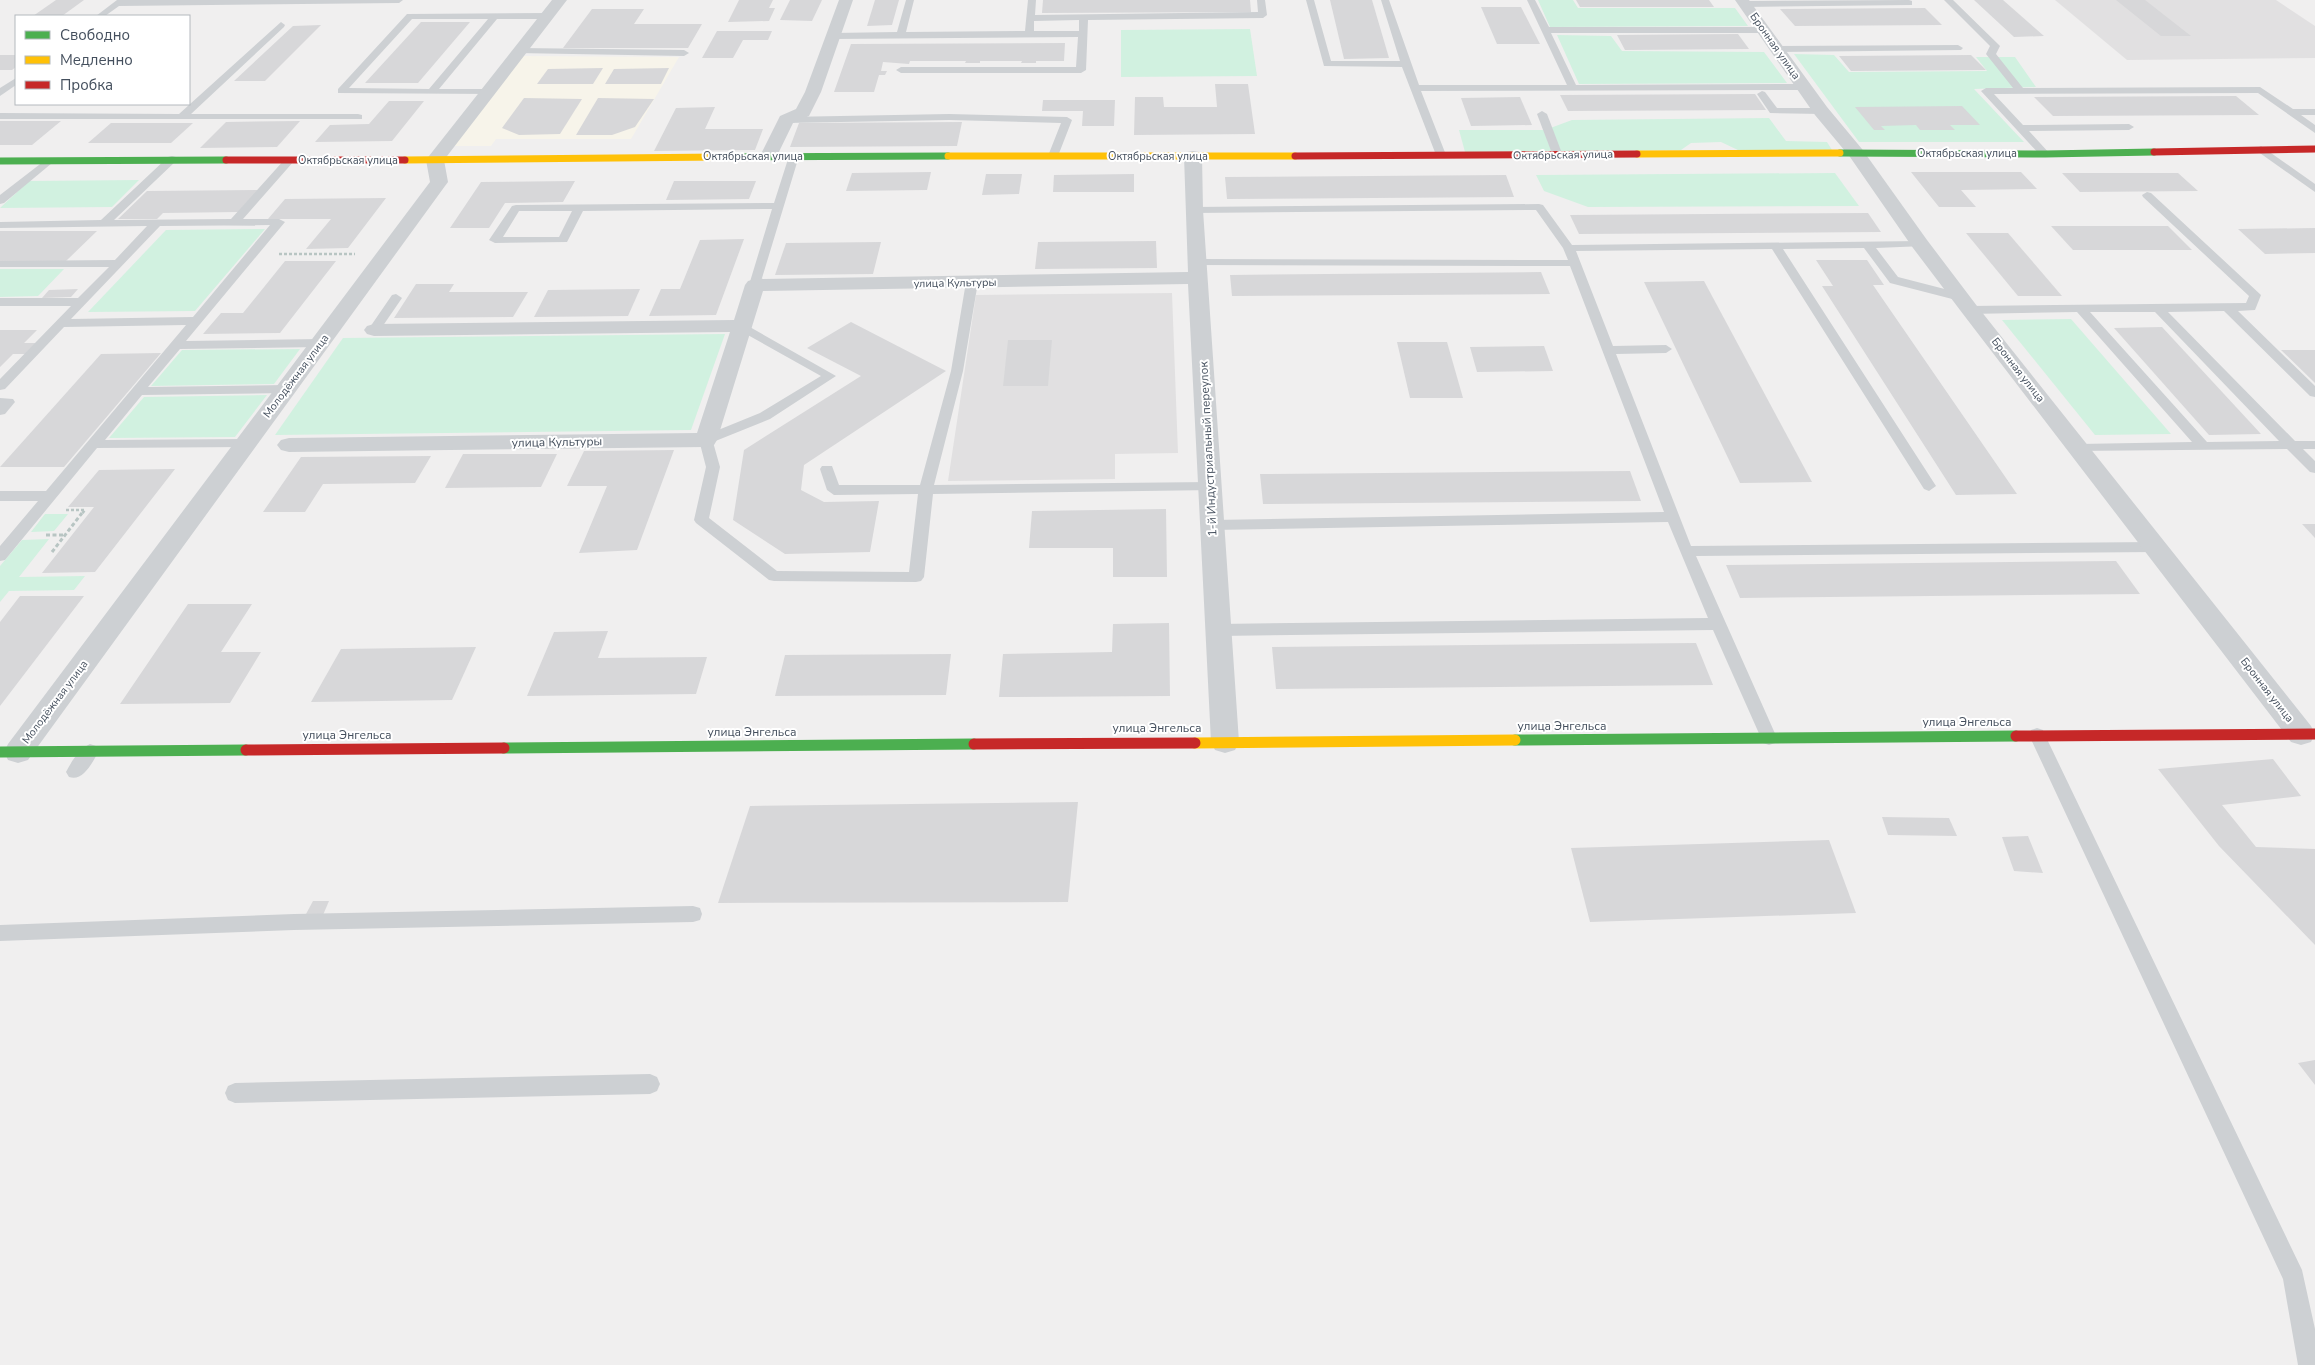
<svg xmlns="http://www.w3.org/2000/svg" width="2315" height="1365" viewBox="0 0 2315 1365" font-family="'Nunito Sans',sans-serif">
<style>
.commercial{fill:#f7f4ea}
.education{fill:#e1e0e1}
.green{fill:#d1f1e0}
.building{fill:#d7d7d9}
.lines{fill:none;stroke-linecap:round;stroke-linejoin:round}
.path-far1{stroke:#b8c5c3;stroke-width:2.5;stroke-dasharray:3 2;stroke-linecap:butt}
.path{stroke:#b8c5c3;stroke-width:3;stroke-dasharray:4 2.5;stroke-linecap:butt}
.lane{fill:#cdd0d3;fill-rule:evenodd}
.street{fill:#cdd0d3;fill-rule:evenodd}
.fast-far1{stroke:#4caf50;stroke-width:7}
.fast{stroke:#4caf50;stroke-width:11}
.slow-far1{stroke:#ffc107;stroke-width:7}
.slow{stroke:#ffc107;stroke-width:11}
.jam-far1{stroke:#c62828;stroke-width:7}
.jam{stroke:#c62828;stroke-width:11}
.labels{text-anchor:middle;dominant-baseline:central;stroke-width:4;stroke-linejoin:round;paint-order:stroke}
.far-street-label{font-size:11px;fill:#444f5d;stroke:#fff}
.street-label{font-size:12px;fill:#444f5d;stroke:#fff}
</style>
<rect width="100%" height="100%" fill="#f0efef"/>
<path class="commercial" d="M522 56 679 57 631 139H496L491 146H452Z"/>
<g class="education">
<path d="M2055 0H2276L2315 26V58L2127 60Z"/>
<path d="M1172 293 1178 453 1115 454V479L948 481 976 295Z"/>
</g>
<g class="green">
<path d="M1538 0H1573L1578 8H1735L1748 26 1550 27Z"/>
<path d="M1250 29 1257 76 1121 77V30Z"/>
<path d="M1557 35 1611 36 1622 51 1764 52 1787 83 1579 84Z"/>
<path d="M1794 54 1834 55 1849 72 1987 71 1976 57H2015L2036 87 1974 89 2024 142H1859Z"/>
<path d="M1769 118 1786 141 1827 142 1832 150H1738L1721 142 1691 143 1681 150 1465 152 1459 130H1545L1572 120Z"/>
<path d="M1835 173 1859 206 1588 207 1544 191 1536 175Z"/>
<path d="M139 180 112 207 0 208 29 181Z"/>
<path d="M265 229 195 311 88 312 166 230Z"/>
<path d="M0 269H64L38 296 0 297Z"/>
<path d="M2071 319 2171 434 2095 435 2002 320Z"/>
<path d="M725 334 691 430 275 435 343 338Z"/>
<path d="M300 349 274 384 151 386 182 350Z"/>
<path d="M267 395 235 437 109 438 144 397Z"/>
<path d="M45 514H68L54 531 31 532Z"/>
<path d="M49 539 19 577 85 576 74 590 9 591 0 602V566L22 540Z"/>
</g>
<g class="building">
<path d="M56 0H84L62 16H33Z"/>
<path d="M739 0H773L769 8H775L769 21 728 22Z"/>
<path d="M790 0H822L812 21 780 20Z"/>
<path d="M875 0H899L892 25 867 26Z"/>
<path d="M1043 0H1250L1251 12 1042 13Z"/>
<path d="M1330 0H1372L1389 58 1344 59Z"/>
<path d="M1576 0H1709L1714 7H1580Z"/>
<path d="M1974 0H2003L2044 36 2014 37Z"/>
<path d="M2116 0H2145L2191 36H2161Z"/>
<path d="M1481 7H1521L1540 44H1497Z"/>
<path d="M1925 8 1942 25 1795 26 1780 9Z"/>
<path d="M592 9H644L634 24H702L688 48H563Z"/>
<path d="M421 22H470L418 83H365Z"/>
<path d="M321 25 265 81H234L293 26Z"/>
<path d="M717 31H772L768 40H743L733 58H702Z"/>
<path d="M1738 34 1749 49 1625 50 1617 35Z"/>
<path d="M1065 43 1064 61H1036V63H1021L1022 61H980V63H965L966 61H910L909 64 883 62 881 71H887L885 75H879L874 92H834L851 44Z"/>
<path d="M0 55H16V67L12 70H0Z"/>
<path d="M1971 55 1986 70 1851 71 1839 56Z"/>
<path d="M603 68 593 84H537L548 69Z"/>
<path d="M669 68 661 84H605L614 69Z"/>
<path d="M1215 84H1248L1255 134 1134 135 1135 97H1163L1164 107H1217Z"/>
<path d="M1755 94 1766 110 1568 111 1560 95Z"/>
<path d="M2236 96 2259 115 2053 116 2034 97Z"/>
<path d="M1520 97 1532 125 1471 126 1461 98Z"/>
<path d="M524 98 582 99 560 134 519 135 502 128Z"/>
<path d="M598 98 654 99 635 127 612 135H576Z"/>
<path d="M1043 100H1115L1114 126H1082L1083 111H1042Z"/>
<path d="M389 101H424L392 141 315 142 330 125 369 124Z"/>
<path d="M1962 106 1980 125H1950L1955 130H1920L1916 125 1881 126 1885 130H1874L1855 107Z"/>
<path d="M715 107 705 129H763L755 150 654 151 676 108Z"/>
<path d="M0 121H61L32 145H0Z"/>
<path d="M300 121 277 147 200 148 226 122Z"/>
<path d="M962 122 957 146 790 147 799 123Z"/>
<path d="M111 123H193L171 143H88Z"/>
<path d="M931 172 927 190 846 191 852 173Z"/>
<path d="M1911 172H2021L2037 189 1961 190 1976 207H1939Z"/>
<path d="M2062 173H2178L2198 191 2080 192Z"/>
<path d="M986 174H1022L1019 194 982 195Z"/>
<path d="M1134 174V192H1053L1054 175Z"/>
<path d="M1506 175 1514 197 1227 199 1225 177Z"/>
<path d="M575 181 563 202 505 203 489 228H450L481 182Z"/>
<path d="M674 181H756L749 199 666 200Z"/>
<path d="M258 190 238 212 163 213 157 219H118L147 191Z"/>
<path d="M386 198 348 248 306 249 331 219H268L285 199Z"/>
<path d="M1868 213 1881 232 1579 234 1570 215Z"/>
<path d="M2051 226H2168L2192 250H2073Z"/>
<path d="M2315 228V253L2265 254 2238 229Z"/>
<path d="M0 231H97L66 261H0Z"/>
<path d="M1966 233H2008L2062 296H2018Z"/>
<path d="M744 239 716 315 649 316 661 289H680L700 240Z"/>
<path d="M1156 241 1157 268 1035 269 1038 242Z"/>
<path d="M881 242 873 274 775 275 786 243Z"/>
<path d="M1816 260H1867L1884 285H1873L2017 494 1956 495 1822 286H1833Z"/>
<path d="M285 261H336L280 333 203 334 221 313H243Z"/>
<path d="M1541 272 1550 294 1232 296 1230 275Z"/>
<path d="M1704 281 1812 482 1740 483 1644 282Z"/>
<path d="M416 284H454L449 292H528L513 317 394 318Z"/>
<path d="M78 289 71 297 42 298 49 290Z"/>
<path d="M640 289 628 316 534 317 548 290Z"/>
<path d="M851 322 946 371 804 465 801 490 824 502 879 501 870 552 785 554 733 520 744 450 861 376 807 348Z"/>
<path d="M2162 327 2261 434 2209 435 2114 328Z"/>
<path d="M0 330H37L24 343H36L25 354H13L0 367Z"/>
<path d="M1008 340H1052L1048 386H1003Z"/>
<path d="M1397 342H1447L1463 398H1410Z"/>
<path d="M1544 346 1553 371 1477 372 1470 347Z"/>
<path d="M2281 350H2315V383Z"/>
<path d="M161 353 64 467H0L101 354Z"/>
<path d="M674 450 637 550 579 553 607 486H567L584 451Z"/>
<path d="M463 454H557L541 487 445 488Z"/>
<path d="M431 456 415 483 323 484 305 512H263L301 457Z"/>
<path d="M175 469 95 572 42 573 94 507H68L99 470Z"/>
<path d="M1630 471 1641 501 1263 504 1260 474Z"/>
<path d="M1166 509 1167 577H1113V548H1029L1032 511Z"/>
<path d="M2302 524H2315V538Z"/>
<path d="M2116 561 2140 594 1740 598 1726 565Z"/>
<path d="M20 596H84L0 706V622Z"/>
<path d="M188 604H252L221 652H261L230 703 120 704Z"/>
<path d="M1169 623 1170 696 999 697 1003 654 1112 652 1113 624Z"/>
<path d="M608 631 598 658 707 657 696 694 527 696 554 632Z"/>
<path d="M1696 643 1713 685 1276 689 1272 647Z"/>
<path d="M476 647 452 700 311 702 341 649Z"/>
<path d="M951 654 946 695 775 696 785 655Z"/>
<path d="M2273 759 2301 796 2222 805 2256 847 2315 849V945L2219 846 2158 769Z"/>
<path d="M1078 802 1068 902 718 903 750 806Z"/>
<path d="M1882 817 1949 818 1957 836 1888 835Z"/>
<path d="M2028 836 2043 873 2014 871 2002 837Z"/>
<path d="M1829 840 1856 913 1590 922 1571 848Z"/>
<path d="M313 901H329L323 915 306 914Z"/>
<path d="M2315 1060V1085L2298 1063Z"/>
</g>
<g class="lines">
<g class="path-far1">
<path d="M279 254H355"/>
<path d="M66 510H85L81 515"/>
</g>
<g class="path">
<path d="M46 535H64"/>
<path d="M52 552 82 513"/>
</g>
<g class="lane">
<path d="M117 0H403L399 3 119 6 105 16H96Z"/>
<path d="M906 0H914L906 32 1025 31 1028 0H1036L1035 15 1258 12 1257 0H1265L1267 15 1263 18 1088 20 1086 70 1081 73H901L896 70 901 67H1076L1078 37 833 39 828 36 833 33 897 32ZM1079 20V31H1034V21Z"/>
<path d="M1306 0H1314L1331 61H1400L1381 0H1389L1419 85H1567L1527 0H1535L1549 27H1763L1768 30 1763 33H1551L1576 85 1804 84 1809 87 1804 90 1421 91 1446 155 1441 158 1436 155 1402 67 1324 66Z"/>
<path d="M1909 0 1912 1V5L1745 7 1741 4 1745 1Z"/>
<path d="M1944 0H1953L1998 44 2000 46 1996 54 2023 88 2260 87 2293 109H2315V115H2301L2315 125V133L2258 93 1994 94 2023 125 2129 124 2134 127 2129 130 2029 131 2050 154 2045 157 2041 156 1981 91 1986 88H2013L1986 54 1990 46Z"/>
<path d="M407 14 547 13 551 16 547 19H497L439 89H487L492 92 490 94 338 93V89ZM412 19H488L429 89 349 88Z"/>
<path d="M281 22 285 25 284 27 191 114H358L362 115V119H0V113L179 114Z"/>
<path d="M1958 45 1963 48 1961 50 1777 52 1772 49 1777 46Z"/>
<path d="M520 48 684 50 689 53 684 56 517 53 515 51Z"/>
<path d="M16 78V85L0 96V88Z"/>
<path d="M1762 91 1765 92 1777 108H1821L1826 111 1821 114 1770 113 1757 94Z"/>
<path d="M1542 111 1547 114 1563 156 1562 158 1558 159 1553 156 1537 114Z"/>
<path d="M949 114 1067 117 1072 120 1058 156 1053 159 1048 156 1061 123 949 120 786 123 781 120 786 117Z"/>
<path d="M2261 146 2315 184V192L2257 151 2256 149Z"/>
<path d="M794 153 799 156 759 288H751L749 285 772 209 583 211 567 242 495 243 489 240 512 206 516 205 774 203 789 156ZM519 211H572L559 237H503Z"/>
<path d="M172 156 176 157V161L114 220 231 219 285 159H293L294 161 243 219H279L285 222 186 341 320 339 326 343 320 347 180 349 148 387 286 385 292 389 286 393 142 395 105 440 247 439 254 443 247 447 97 448 5 560 0 561V546L38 501H0V491H46L186 325 64 327 5 389 0 390V379L71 306H0V298H78L109 267H0V261L115 260 147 226 0 228V222L101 220 168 157ZM270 225 193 317 71 319 160 226Z"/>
<path d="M48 158 52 159V163L4 203 0 204V195Z"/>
<path d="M2147 192 2151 193 2261 295 2255 310 2238 311 2315 386V397L2310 396 2224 311 2168 312 2295 441H2315V449H2303L2315 461V473L2310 472 2287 449 2074 451 2072 448 2079 444 2192 442 2077 312 1970 314 1964 310 1970 306 2246 303 2249 296 2143 197 2142 195ZM2090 312H2155L2279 441 2207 442Z"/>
<path d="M1539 204 1543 205 1572 245 1920 241 1924 242 1926 244 1924 246 1876 248 1898 277 1964 294 1966 297 1960 301 1890 283 1864 248 1783 249 1936 486 1929 491 1924 489 1772 249 1576 251 1613 346 1666 345 1672 349 1666 353 1616 354 1691 546 2156 542 2161 543 2163 547 2161 551 2156 552 1696 556 1777 738 1775 743 1769 745 1763 743 1761 738 1713 630 1218 636 1212 634 1210 630 1212 626 1218 624 1708 618 1668 522 1212 530 1207 528 1205 525 1207 522 1212 520 1664 512 1570 266 1197 265 1191 262 1197 259 1568 260 1563 248 1536 210 1194 213 1188 210 1194 207Z"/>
<path d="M972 278 978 282 963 371 934 485 1210 482 1217 487 1215 490 933 494 924 577 921 581 916 582 774 581 769 580 696 523 694 520 706 467 699 440 701 437 760 413 821 376 737 329 735 326 737 323 741 322 836 376 770 419 713 442 720 467 709 518 777 571 909 572 918 494 834 495 827 490 820 469 822 466H832L839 485H920L951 371 966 282Z"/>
<path d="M396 294 402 298 380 330 378 333H370L368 330 392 295Z"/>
<path d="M0 398 13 399 15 402 5 414 0 415Z"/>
<path d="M2037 728 2043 730 2045 735 2302 1270 2315 1329V1365H2298L2283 1279 2029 735 2031 730Z"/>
<path d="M90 744 96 746 99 751C92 763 83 782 69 777L66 772C71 762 80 748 90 744Z"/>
<path d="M693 906 700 908 702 914 700 920 693 922 294 930 0 941V925L294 914Z"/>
<path d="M650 1074 657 1077 660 1084 657 1091 650 1094 235 1103 228 1100 225 1093 228 1086 235 1083Z"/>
</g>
<g class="street">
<path d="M552 0H567L444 160 448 182 445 186 28 760 18 763 8 760 4 752 8 744 430 182 426 160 429 156Z"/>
<path d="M839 0H853L821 92 809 116 793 123 775 160H763L760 156 780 116 796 109 805 92Z"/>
<path d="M1735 0H1749L1827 107 1862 149 1927 240 1977 306 2311 726 2315 734 2311 742 2301 745 2291 742 1963 314 1913 248 1850 157 1815 115Z"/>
<path d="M1193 151 1199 152 1202 156 1203 210 1239 742 1235 750 1225 753 1215 750 1211 742 1188 284 763 291 717 440 714 445 706 447 289 452 281 450 277 445 281 440 289 438 697 433 730 332 374 336 367 334 364 330 367 326 374 324 734 320 745 285 748 281 755 279 1188 272 1184 156 1187 152Z"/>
</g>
<g class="fast-far1">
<path d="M1840 153 2045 154 2154 152"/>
<path d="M721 157 948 156"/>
<path d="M0 161 226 160"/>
</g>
<g class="fast">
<path d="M1515 740 2016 736"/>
<path d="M504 748 974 744"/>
<path d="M0 752 246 750"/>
</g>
<g class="slow-far1">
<path d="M1637 154 1840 153"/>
<path d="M948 156H1295"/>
<path d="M405 160 721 157"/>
</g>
<path class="slow" d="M1195 743 1515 740"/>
<g class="jam-far1">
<path d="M2154 152 2315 149"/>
<path d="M1295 156 1637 154"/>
<path d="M226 160H405"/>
</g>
<g class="jam">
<path d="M2016 736 2315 734"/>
<path d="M974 744 1195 743"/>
<path d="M246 750 504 748"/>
</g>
</g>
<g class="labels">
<g class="far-street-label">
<text transform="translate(1775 46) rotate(55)">Бронная улица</text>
<text x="1967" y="153">Октябрьская улица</text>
<text transform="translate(1563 155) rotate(-1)">Октябрьская улица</text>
<text x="753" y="156">Октябрьская улица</text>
<text x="1158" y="156">Октябрьская улица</text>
<text x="348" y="160">Октябрьская улица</text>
<text transform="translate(955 283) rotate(-1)">улица Культуры</text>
<text transform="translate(2018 370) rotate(52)">Бронная улица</text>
<text transform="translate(296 376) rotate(-53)">Молодёжная улица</text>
<text transform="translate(2267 690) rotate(52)">Бронная улица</text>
<text transform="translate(55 702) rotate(-53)">Молодёжная улица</text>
</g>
<g class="street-label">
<text transform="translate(557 442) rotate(-1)">улица Культуры</text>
<text transform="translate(1208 449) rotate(-93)">1-й Индустриальный переулок</text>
<text x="1967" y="722">улица Энгельса</text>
<text x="1562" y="726">улица Энгельса</text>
<text x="1157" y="728">улица Энгельса</text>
<text x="752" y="732">улица Энгельса</text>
<text x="347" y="735">улица Энгельса</text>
</g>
</g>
<rect x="15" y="15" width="175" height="90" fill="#ffffff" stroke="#b4b9be"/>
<rect x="25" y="31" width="25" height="8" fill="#4caf50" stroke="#b4b9be"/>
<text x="60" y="40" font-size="15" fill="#444f5d">Свободно</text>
<rect x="25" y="56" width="25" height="8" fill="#ffc107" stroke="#b4b9be"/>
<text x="60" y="65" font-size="15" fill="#444f5d">Медленно</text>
<rect x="25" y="81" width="25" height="8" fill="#c62828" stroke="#b4b9be"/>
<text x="60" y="90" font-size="15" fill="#444f5d">Пробка</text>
</svg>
